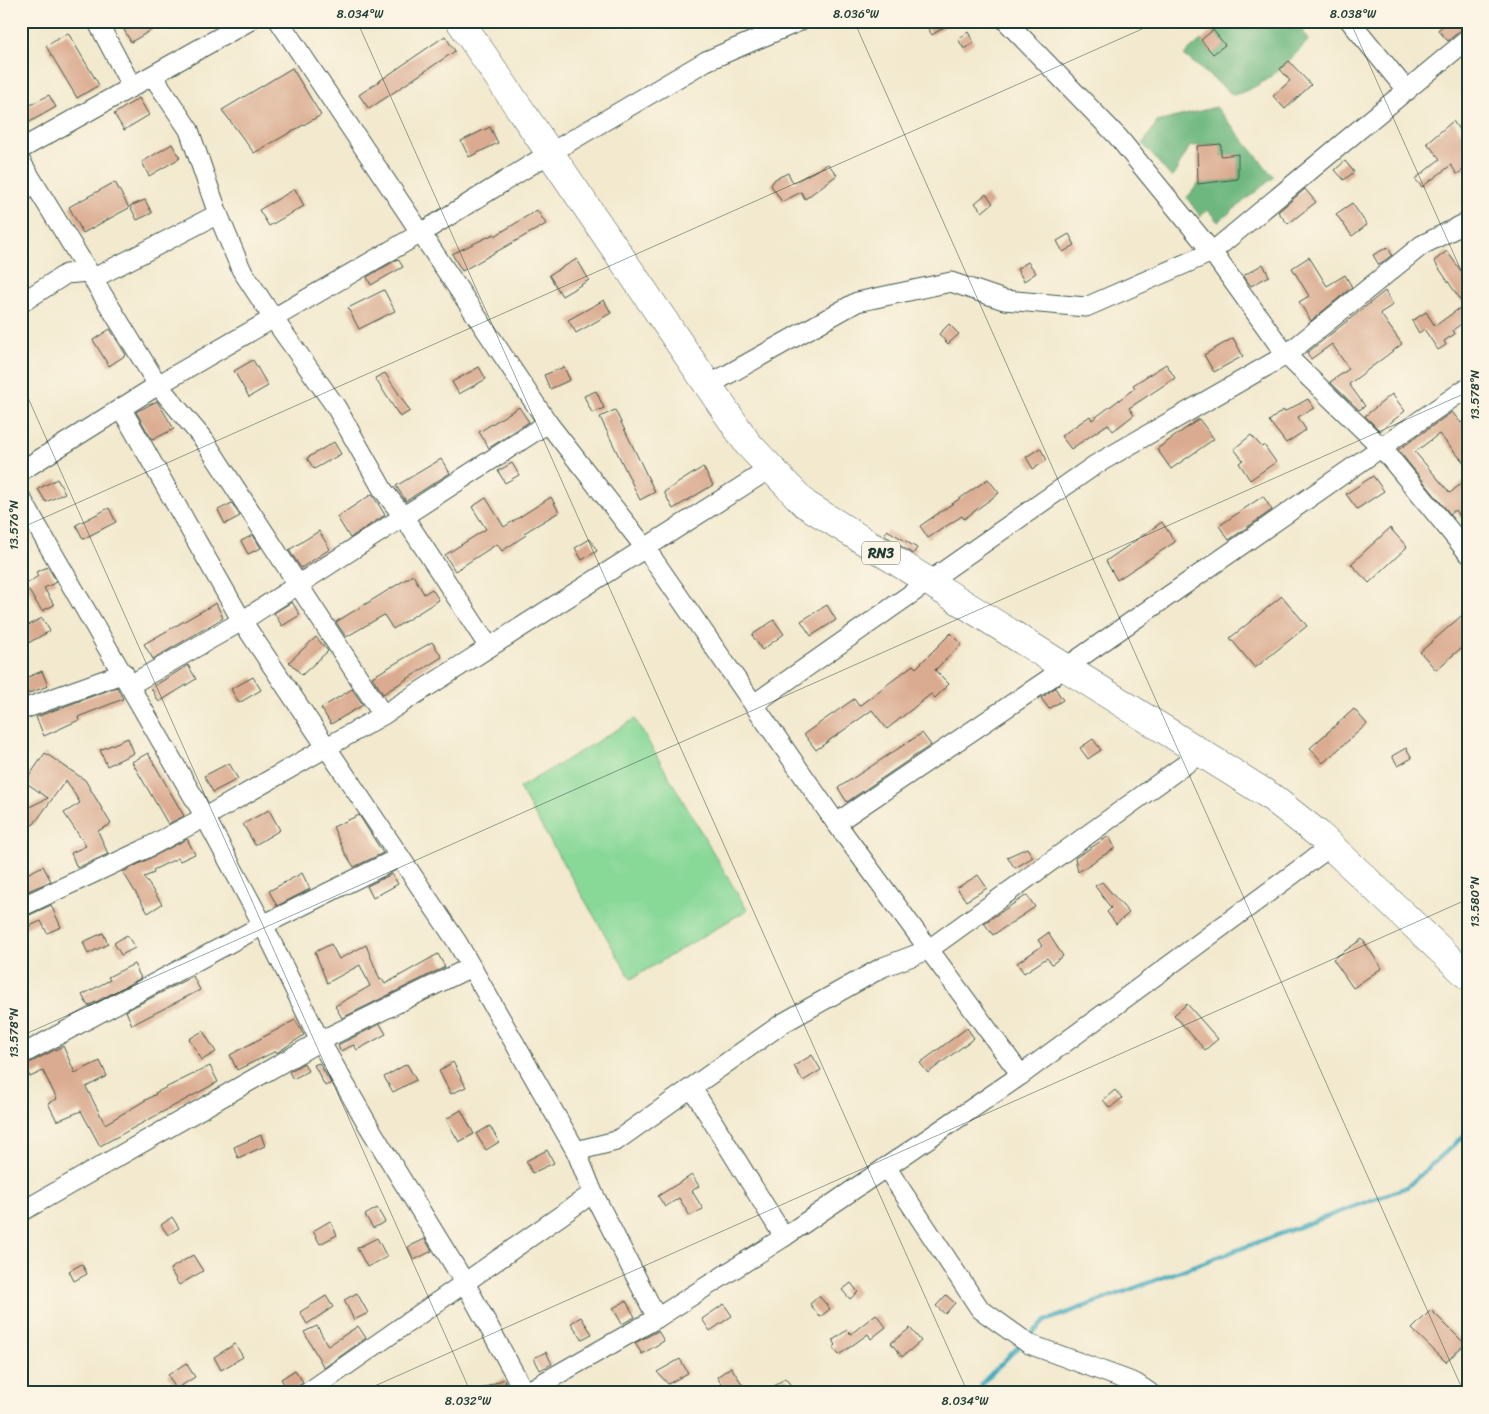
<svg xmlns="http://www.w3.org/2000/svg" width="1489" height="1414" viewBox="0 0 1489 1414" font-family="Sriracha,sans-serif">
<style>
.green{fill:#88d898;stroke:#548a66}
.forest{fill:#6eb880;stroke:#467a5a}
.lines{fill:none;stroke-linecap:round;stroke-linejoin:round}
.stream{stroke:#3da9bc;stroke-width:4.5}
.building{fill:#daab90}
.minor-casing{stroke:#3f574b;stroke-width:21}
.highway-casing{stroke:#3f574b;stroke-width:29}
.minor{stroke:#fff;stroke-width:19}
.highway{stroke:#fff;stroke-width:28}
.ticks{fill:none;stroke:#1f3d34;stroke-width:1;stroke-opacity:0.45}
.labels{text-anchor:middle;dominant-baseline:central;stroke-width:5;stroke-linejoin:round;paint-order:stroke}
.shield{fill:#fcf5e5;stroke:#617469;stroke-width:1}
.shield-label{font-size:14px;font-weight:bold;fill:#1f3d34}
.neatline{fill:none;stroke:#1f3d34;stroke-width:2}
.ticks-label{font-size:12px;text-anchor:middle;fill:#1f3d34}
</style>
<rect width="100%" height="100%" fill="#fcf5e5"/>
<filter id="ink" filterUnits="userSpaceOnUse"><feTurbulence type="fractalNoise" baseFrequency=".02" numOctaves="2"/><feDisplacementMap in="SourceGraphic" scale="10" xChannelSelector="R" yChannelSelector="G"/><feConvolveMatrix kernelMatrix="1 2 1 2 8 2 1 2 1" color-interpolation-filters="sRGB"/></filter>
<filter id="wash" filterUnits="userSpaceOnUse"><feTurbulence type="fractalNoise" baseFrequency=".0096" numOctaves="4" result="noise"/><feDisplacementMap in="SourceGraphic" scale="20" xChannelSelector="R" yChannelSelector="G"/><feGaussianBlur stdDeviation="1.12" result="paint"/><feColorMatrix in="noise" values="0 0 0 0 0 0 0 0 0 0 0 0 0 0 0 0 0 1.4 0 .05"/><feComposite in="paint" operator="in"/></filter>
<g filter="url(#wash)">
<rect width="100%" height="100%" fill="#f2e9ce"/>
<path class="green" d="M635 719 747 910 631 979 519 788Z"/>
<g class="forest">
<path d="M1220 21H1299L1308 41C1286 64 1265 87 1233 95L1184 55 1201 40 1213 54 1225 45 1213 30 1226 27Z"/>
<path d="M1216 107 1274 177 1218 222 1208 210 1200 216 1187 198 1198 184 1238 179V154L1221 156V144L1190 146 1172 178 1143 144 1157 122Z"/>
</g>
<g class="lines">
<g class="stream">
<path d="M1029 1337 1045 1321 1407 1187 1468 1132"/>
<path d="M981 1393 982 1383 1021 1344"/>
</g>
</g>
<g id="blocks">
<g class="building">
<path d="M119 21H167L131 42Z"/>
<path d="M923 21H953L932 35Z"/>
<path d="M1449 21H1468V28L1461 30 1448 41 1438 30Z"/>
<path d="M1213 30 1225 45 1213 54 1201 40Z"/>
<path d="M968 32 974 43 964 49 958 39Z"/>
<path d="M68 33 99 85 77 98 46 46Z"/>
<path d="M445 36 455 51 369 109 359 95Z"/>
<path d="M1289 61 1311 85 1285 109 1273 96 1290 81 1280 69Z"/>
<path d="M292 68 321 115 254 153 222 110Z"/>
<path d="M49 95 56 107 28 123 21 110Z"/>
<path d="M139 98 149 115 124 130 114 114Z"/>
<path d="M1453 121 1468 143V167L1457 174 1451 165 1422 187 1415 179 1440 159 1427 143Z"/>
<path d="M490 127 498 143 469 157 461 141Z"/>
<path d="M172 144 180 158 149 176 142 162Z"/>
<path d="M1221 144V156L1238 154V179L1198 184 1197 146Z"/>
<path d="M1345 161 1354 172 1344 180 1335 170Z"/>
<path d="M828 164 837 175 805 199 801 192 782 202 771 185 775 179 788 173 793 183Z"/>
<path d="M115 182 129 208 83 233 69 207Z"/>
<path d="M295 189 304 206 269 226 259 210Z"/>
<path d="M1305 189 1316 202 1288 224 1278 212Z"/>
<path d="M986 194 993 203 982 212 975 203Z"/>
<path d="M145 200 152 213 137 220 130 206Z"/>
<path d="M1352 203 1367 225 1352 236 1336 214Z"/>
<path d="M537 210 546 224 462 271 452 254 494 234 495 236Z"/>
<path d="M1069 234 1075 245 1063 252 1057 241Z"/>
<path d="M1388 247 1392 255 1379 265 1373 255Z"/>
<path d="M1447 251 1468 281V319L1453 330 1455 334 1444 341 1446 345 1438 350 1424 329 1419 333 1412 321 1426 312 1435 326 1464 305 1434 261Z"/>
<path d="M1309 257 1327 286 1345 275 1352 287 1311 321 1299 302 1309 296 1292 268Z"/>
<path d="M398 259 403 267 371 285 367 277Z"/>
<path d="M577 259 589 280 562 296 549 275Z"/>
<path d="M1028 262 1036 273 1024 281 1017 269Z"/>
<path d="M1263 264 1269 276 1251 286 1243 276Z"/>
<path d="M384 290 395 311 359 329 348 308Z"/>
<path d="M1385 291 1393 305 1380 313 1402 344 1349 384 1365 406 1359 410 1330 382 1349 369 1332 344 1311 359 1307 353Z"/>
<path d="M604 300 611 313 576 333 568 320Z"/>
<path d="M949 324 959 334 948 344 939 334Z"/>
<path d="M110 329 126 355 109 366 93 340Z"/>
<path d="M1233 338 1243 356 1214 372 1204 355Z"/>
<path d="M253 360 268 386 249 397 234 371Z"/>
<path d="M1166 364 1175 378 1129 408 1134 415 1113 431 1108 424 1071 449 1061 436 1090 416 1092 420 1135 388 1133 385Z"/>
<path d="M479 367 486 379 459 394 452 382Z"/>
<path d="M564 367 570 380 550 389 544 375Z"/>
<path d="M385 373 410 411 400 417 375 378Z"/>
<path d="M596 391 604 408 592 413 584 396Z"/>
<path d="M1392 394 1405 411 1380 431 1365 416Z"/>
<path d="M1308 399 1314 408 1298 417 1306 430 1286 443 1269 421 1283 410 1284 412Z"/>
<path d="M157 401 174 429 152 440 136 412Z"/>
<path d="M519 407 529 422 489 448 479 432Z"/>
<path d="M615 410 655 492 640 500 600 417Z"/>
<path d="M1452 412 1461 423 1468 416V467L1439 434 1415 452 1450 493 1468 478V528L1455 510 1450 514 1398 450Z"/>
<path d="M1199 419 1214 439 1171 469 1157 449Z"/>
<path d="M1251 435 1262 447 1264 445 1276 462 1250 480 1239 463 1243 460 1234 449Z"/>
<path d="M334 442 341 454 314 469 307 458Z"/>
<path d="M1040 448 1047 460 1033 469 1026 457Z"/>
<path d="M441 459 450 473 406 501 396 486Z"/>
<path d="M512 463 519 475 505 483 498 471Z"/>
<path d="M703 467 713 485 673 509 664 492Z"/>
<path d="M1373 476 1384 491 1357 509 1346 494Z"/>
<path d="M57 479 65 493 46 502 38 489Z"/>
<path d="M988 479 999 493 964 519 962 516 928 538 920 526Z"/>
<path d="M372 494 385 515 350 538 337 517Z"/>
<path d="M1263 496 1272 510 1229 540 1219 526Z"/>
<path d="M551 497 559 512 524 533 526 535 502 551 497 544 455 571 445 555 486 529 472 507 486 498 504 527Z"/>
<path d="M232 503 240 516 225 524 218 510Z"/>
<path d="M109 508 116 522 83 539 76 525Z"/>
<path d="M1162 522 1175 542 1117 580 1106 561Z"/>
<path d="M1390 528 1407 547 1369 583 1351 564Z"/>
<path d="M887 530 917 548 913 554 884 535Z"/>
<path d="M319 531 330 549 301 568 289 550Z"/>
<path d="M253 535 261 548 248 554 241 541Z"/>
<path d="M590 539 597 551 582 560 575 548Z"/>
<path d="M48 567 57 582 44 588 54 605 42 611 25 585 38 576 36 572Z"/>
<path d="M413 575 424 594 432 589 439 600 393 629 384 615 346 637 336 622Z"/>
<path d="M1282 596 1307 626 1255 668 1230 638Z"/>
<path d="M292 602 300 615 282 626 274 613Z"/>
<path d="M216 603 223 618 153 659 144 644Z"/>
<path d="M827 605 836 620 811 636 801 621Z"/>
<path d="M1468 610V642L1436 670 1420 652Z"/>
<path d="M42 618 50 631 21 647V629Z"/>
<path d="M774 620 784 634 762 650 752 635Z"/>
<path d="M951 633 962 644 935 670 949 684 935 698 931 694 887 729 872 710 816 750 804 734 854 699 859 706 913 665 916 668Z"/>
<path d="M316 637 328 651 302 675 289 662Z"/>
<path d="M432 642 442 657 383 694 372 677Z"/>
<path d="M188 665 196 679 159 702 151 688Z"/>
<path d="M42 671 48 686 21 696V680Z"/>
<path d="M253 677 261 690 239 703 231 689Z"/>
<path d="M117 687 123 699 78 717 79 720 44 736 36 717Z"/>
<path d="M1055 688 1063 700 1049 709 1041 698Z"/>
<path d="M352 689 363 705 331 724 321 708Z"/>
<path d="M1354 709 1367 724 1323 763 1310 748Z"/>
<path d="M922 733 931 745 847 802 838 788Z"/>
<path d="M128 738 134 753 107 766 100 750Z"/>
<path d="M1093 739 1101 750 1088 759 1080 748Z"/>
<path d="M1406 748 1412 758 1398 766 1392 756Z"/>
<path d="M45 753 85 780 111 824 98 831 108 854 77 868 71 853 86 846 64 813 80 803 66 780 34 824 21 830V811L48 798 25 782Z"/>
<path d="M148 753 184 816 168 824 132 762Z"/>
<path d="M229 763 238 779 213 792 204 776Z"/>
<path d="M269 810 280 830 255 845 243 824Z"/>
<path d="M359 815 383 853 354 867 345 853 333 827Z"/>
<path d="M1109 836 1115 848 1078 872 1075 858Z"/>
<path d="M187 839 195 854 180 861 178 858 153 870 154 873 144 877 162 904 148 913 123 872Z"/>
<path d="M1027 848 1033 857 1015 868 1007 857Z"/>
<path d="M43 866 51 881 26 892 21 883V877Z"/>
<path d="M302 873 310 889 277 906 269 891Z"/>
<path d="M392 874 398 884 373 898 367 886Z"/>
<path d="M978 875 987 888 966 901 957 888Z"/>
<path d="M1102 882 1129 913 1116 924 1107 912 1111 908 1095 886Z"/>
<path d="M1027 895 1035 907 993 935 984 923Z"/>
<path d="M51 905 61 927 47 933 41 921 21 930V919Z"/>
<path d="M103 933 108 944 88 954 83 942Z"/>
<path d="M1048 933 1063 956 1052 964 1047 958 1024 973 1017 963 1042 946 1038 940Z"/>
<path d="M127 935 135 948 121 955 114 943Z"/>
<path d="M1362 939 1382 968 1353 988 1333 959Z"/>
<path d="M331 944 339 959 366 945 380 980 382 979 385 984 438 954 445 967 342 1018 335 1006 370 986 360 965 327 983 315 952Z"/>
<path d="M134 964 141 978 88 1006 82 995 110 980 108 977Z"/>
<path d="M193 976 200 990 132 1025 126 1011Z"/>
<path d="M1187 1004 1218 1039 1205 1050 1174 1015Z"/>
<path d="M295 1020 304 1035 278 1052H274L237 1070 230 1055Z"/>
<path d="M380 1024 386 1034 357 1050 354 1045 340 1051 338 1045Z"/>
<path d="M967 1028 974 1038 928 1073 920 1063Z"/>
<path d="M203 1031 216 1052 202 1060 189 1039Z"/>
<path d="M63 1046 75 1073 100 1061 107 1076 86 1087 105 1124 156 1094 155 1093 210 1066 218 1082 100 1146 81 1111 57 1121 48 1103 57 1099 43 1071 30 1077 25 1065Z"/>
<path d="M812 1055 821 1070 803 1081 794 1066Z"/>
<path d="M453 1062 466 1087 451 1094 439 1071Z"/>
<path d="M304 1063 308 1071 293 1079 289 1072Z"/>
<path d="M319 1063 331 1083 325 1086 314 1065Z"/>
<path d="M407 1064 416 1080 393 1092 384 1077Z"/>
<path d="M1115 1090 1122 1098 1110 1108 1103 1100Z"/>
<path d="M461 1110 474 1134 459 1142 446 1119Z"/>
<path d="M490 1126 499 1142 486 1150 476 1134Z"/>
<path d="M261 1135 265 1146 238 1158 234 1147Z"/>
<path d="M547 1150 554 1163 532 1173 526 1161Z"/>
<path d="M692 1175 699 1186 692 1191 703 1209 690 1216 679 1198 665 1207 658 1196Z"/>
<path d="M377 1208 385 1222 373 1228 365 1215Z"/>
<path d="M172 1217 179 1228 168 1235 161 1225Z"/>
<path d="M330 1221 337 1235 320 1244 313 1231Z"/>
<path d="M377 1238 387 1257 367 1267 357 1248Z"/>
<path d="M425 1239 432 1251 414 1260 408 1247Z"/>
<path d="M193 1255 203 1271 179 1285 170 1269Z"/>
<path d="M82 1264 87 1274 74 1281 69 1271Z"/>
<path d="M851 1283 858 1292 850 1299 842 1290Z"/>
<path d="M357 1293 368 1313 354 1320 344 1300Z"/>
<path d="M946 1295 955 1303 945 1314 936 1306Z"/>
<path d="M326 1296 333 1307 307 1324 300 1312Z"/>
<path d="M819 1296 830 1309 820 1317 810 1304Z"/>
<path d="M626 1301 635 1317 622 1324 613 1308Z"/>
<path d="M724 1304 732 1316 710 1331 702 1319Z"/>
<path d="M1431 1310 1465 1344 1446 1362 1412 1329Z"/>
<path d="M876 1314 886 1327 871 1339 868 1334 839 1355 833 1348 836 1345 833 1340 847 1330 851 1334Z"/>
<path d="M581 1317 592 1334 582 1339 571 1323Z"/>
<path d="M317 1326 328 1346 358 1326 366 1338 324 1368 304 1332Z"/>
<path d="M910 1328 921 1341 902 1357 891 1343Z"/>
<path d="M658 1331 664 1341 642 1354 635 1343Z"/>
<path d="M235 1344 243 1357 221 1370 214 1357Z"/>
<path d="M546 1352 552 1364 540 1370 534 1358Z"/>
<path d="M680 1359 688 1373 668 1384 657 1372Z"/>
<path d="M186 1363 195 1377 176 1389 168 1375Z"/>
<path d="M731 1367 748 1393H727L717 1377Z"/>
<path d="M295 1370 303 1382 290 1393 281 1379Z"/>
<path d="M785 1378 797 1393H765Z"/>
<path d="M504 1379 508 1390 502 1393H473Z"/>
</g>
</g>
</g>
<g filter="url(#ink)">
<use href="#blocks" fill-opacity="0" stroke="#3f574b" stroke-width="1"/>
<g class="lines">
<g class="minor-casing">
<g id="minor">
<path d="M97 21 132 87"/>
<path d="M279 21 548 423 646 549 836 823 1021 1075"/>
<path d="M1006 21 1118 137 1212 252 1286 355 1382 448 1468 553"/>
<path d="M1350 21 1407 91"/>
<path d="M153 76 189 130 218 214 241 269 273 318 336 407 383 490 404 517 489 647"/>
<path d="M21 149 249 21"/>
<path d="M21 162 158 385 204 440 383 715"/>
<path d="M21 303 66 274 88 272 96 277 218 214"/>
<path d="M709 385 857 302 951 282 1004 300 1086 307 1212 252 1468 39"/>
<path d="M121 408 242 621 457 942 576 1151 593 1193 657 1318"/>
<path d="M21 471 158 385 421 233 550 153 706 61 800 21"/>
<path d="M21 498 205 817 263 925 320 1041 368 1125 465 1283 525 1393"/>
<path d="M130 685 242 621 548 423"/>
<path d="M754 704 1095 465 1286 355 1422 245 1468 222"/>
<path d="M21 710 124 673"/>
<path d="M836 823 1065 668 1468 387"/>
<path d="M21 907 143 850 205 817 383 715 771 468"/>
<path d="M21 1055 263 925 400 857"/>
<path d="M692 1088 784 1237"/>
<path d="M576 1151 616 1141 783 1023 883 967 928 950 1201 753"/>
<path d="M886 1167 980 1309 1029 1344 1135 1383 1150 1393"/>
<path d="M21 1212 320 1041 471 967"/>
<path d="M307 1393 593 1193"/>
<path d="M525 1393 657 1318 784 1237 1021 1075 1331 846"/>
</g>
</g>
<g class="highway-casing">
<path id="highway" d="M460 21 748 444 805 504 1270 796 1317 833 1468 976"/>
</g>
<use href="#minor" class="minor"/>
<use href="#highway" class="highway"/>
</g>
</g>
<path class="ticks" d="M357 21 968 1393M854 21 1464 1393M1350 21 1468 286M21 382 471 1393M21 528 1160 21M21 1036 1468 392M359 1393 1468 899"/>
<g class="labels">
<rect class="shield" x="862" y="541.5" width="38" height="23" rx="4"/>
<g class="shield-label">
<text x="881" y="553">RN3</text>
</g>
</g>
<rect width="1489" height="1414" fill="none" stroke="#fcf5e5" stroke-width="55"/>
<rect x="28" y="28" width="1434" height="1358" class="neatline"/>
<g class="ticks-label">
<text x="360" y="18">8.034°W</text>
<text x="856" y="18">8.036°W</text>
<text x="1353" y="18">8.038°W</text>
<text transform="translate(1475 395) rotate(-90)" y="4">13.578°N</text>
<text transform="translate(14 525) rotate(-90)" y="4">13.576°N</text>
<text transform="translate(1475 902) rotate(-90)" y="4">13.580°N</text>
<text transform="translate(14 1033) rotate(-90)" y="4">13.578°N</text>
<text x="468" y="1405">8.032°W</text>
<text x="965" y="1405">8.034°W</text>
</g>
</svg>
